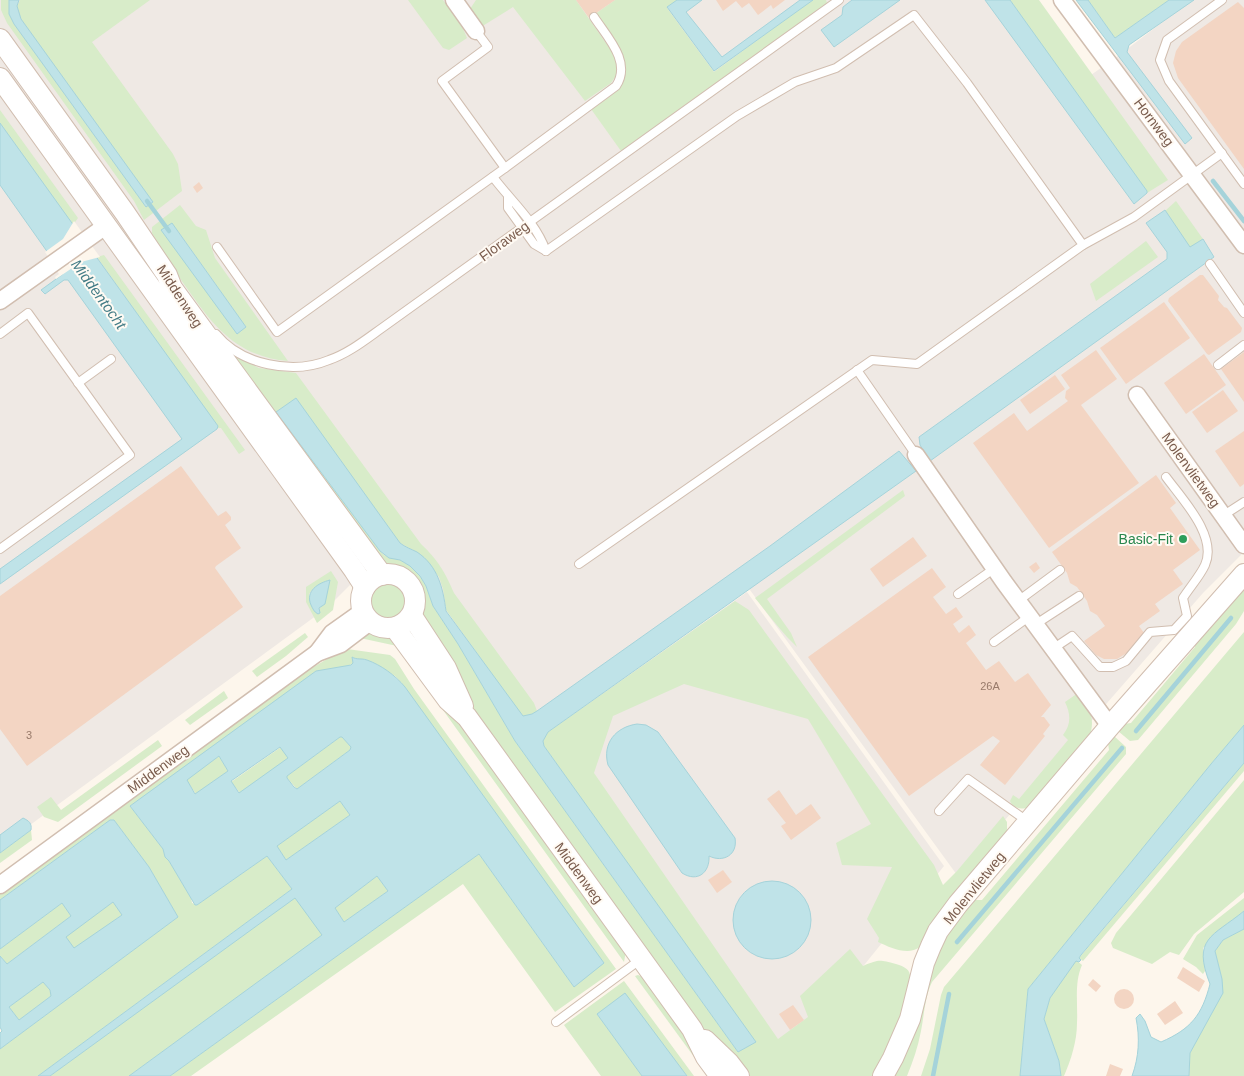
<svg xmlns="http://www.w3.org/2000/svg" width="1244" height="1076" viewBox="0 0 1244 1076" font-family="Arial,sans-serif">
<style>
.industrial{fill:#efe9e4}
.green{fill:#d8ecc9;fill-rule:evenodd}
.water{fill:#bfe3e8;stroke:#a5d3da;fill-rule:evenodd}
.pier{fill:#fdf6ec}
.lines{fill:none;stroke-linecap:round;stroke-linejoin:round}
.stream{stroke:#a5d3da;stroke-width:4.5}
.building{fill:#f3d5c3}
.service-casing{stroke:#d1beb0;stroke-width:10}
.minor-casing{stroke:#d1beb0;stroke-width:19}
.tertiary-casing{stroke:#d1beb0;stroke-width:22}
.service{stroke:#fff;stroke-width:8}
.minor{stroke:#fff;stroke-width:16}
.tertiary{stroke:#fff;stroke-width:20}
.leisure-dot{fill:#2e9e5b;stroke:#fffaf3;stroke-width:2}
.labels{text-anchor:middle;dominant-baseline:central;stroke-width:4;stroke-linejoin:round;paint-order:stroke}
.number-label{font-size:11px;fill:#987a6a}
.street-label{font-size:14px;fill:#7a5c4d;stroke:#fffaf3}
.leisure-label{font-size:14px;fill:#27864d;stroke:#fffaf3;text-anchor:end}
.water-label{font-size:15px;font-style:italic;fill:#437c86;stroke:#fffaf3}
</style>
<rect width="100%" height="100%" fill="#fdf6ec"/>
<g class="industrial">
<path d="M0 0H1001L1067 92 1122 53 1191 0H1244V552L1203 593 957 875 742 579 522 736 429 579 390 552 353 582 328 607 0 847Z"/>
<path d="M747 592 944 866 811 1031 778 1048 548 732Z"/>
</g>
<g class="green">
<path d="M1 0H9V14L14 24 146 207 153 202 21 19 17 6 20 0H150L92 42 173 154 178 164 182 191 144 220 134 201 7 23 1 10Z"/>
<path d="M408 0H443L461 24 467 38 449 50 443 48Z"/>
<path d="M476 0H576L617 59V74L611 83 585 101 513 7 481 27 470 9Z"/>
<path d="M615 0H677L667 8 714 72 812 0H826L827 3 621 151 591 109C599 103 610 98 617 90 640 65 610 35 595 14Z"/>
<path d="M1010 0H1039L1168 180 1147 193Z"/>
<path d="M1088 0H1169L1115 38Z"/>
<path d="M0 110 78 218 73 225 0 123Z"/>
<path d="M1176 201 1203 239 1190 248 1165 211Z"/>
<path d="M180 205 196 226 206 230 215 258 288 361C241 357 217 331 191 294 177 275 164 254 152 233V227ZM178 231 246 327 237 333 170 240Z"/>
<path d="M1146 241 1158 257 1096 301 1090 284Z"/>
<path d="M104 255 245 450 239 454 221 428H218L97 257Z"/>
<path d="M231 354 259 368 296 373 421 544C438 560 445 572 454 593L534 703 537 711 532 714 523 716 521 714 446 610 443 589 439 577 418 553 400 543 296 399 276 412 380 551 384 555 400 560 410 566 420 576 426 586 433 606 458 644 515 741 738 1052 755 1042 544 746 543 741 548 732 735 601 749 610 934 865 943 885 957 871 1003 816 1007 822V833L920 947C908 956 891 948 878 942L879 938 867 919 892 867 842 865 836 843 871 824 808 719 684 684 613 716 594 773 778 1039 808 1017 800 996 850 949 863 966C880 959 879 960 896 964 902 966 909 968 910 975 914 995 883 1055 874 1076H744L695 1022 493 742 420 617C426 585 416 574 386 566Z"/>
<path d="M903 490 905 496 767 599 791 633 797 647C781 632 768 614 755 598Z"/>
<path d="M331 571 338 582 333 610 317 623 306 602V587ZM330 580 318 614 316 612 309 594C313 587 322 582 330 580Z"/>
<path d="M1244 583V611L1236 624 1138 740 1130 741 1118 731 1124 724 1131 723 1195 647V640Z"/>
<circle cx="388" cy="601" r="18"/>
<path d="M1244 632V725L1211 764 1028 989 1020 1076H921L930 1049 941 995 944 987Z"/>
<path d="M305 633 308 637 286 656 257 677 252 671Z"/>
<path d="M366 633 391 638 420 669 626 951 624 962 397 646 360 638Z"/>
<path d="M347 649 390 655 395 659 414 689 616 969 555 1012 463 884 191 1076H170L479 854 574 987 405 687 395 676 365 659 347 666 130 806 163 849 165 857 169 861 191 898 192 903 197 905 267 856 292 889 38 1076H0V1049L178 917 149 867 114 820H111L0 900V892L300 675 339 652Z"/>
<path d="M224 691 228 698 190 725 185 720Z"/>
<path d="M1078 693C1090 710 1096 717 1089 739L1029 808C1022 809 1013 809 1010 801L1013 795 1019 799 1068 740 1063 735C1071 725 1071 714 1065 702Z"/>
<path d="M1114 736 1126 747V754L932 982C925 996 924 1016 921 1031 918 1047 913 1061 907 1076H891L938 946 968 905 970 906 974 900H982L1109 750 1108 743Z"/>
<path d="M340 737H342L351 747 350 750 297 789 287 778V776Z"/>
<path d="M158 740 162 746 58 822 44 817 37 807 51 797 61 810Z"/>
<path d="M281 747 289 758 240 793 231 782Z"/>
<path d="M219 756 228 771 196 794 186 780Z"/>
<path d="M1244 763V771L1083 961 1079 958Z"/>
<path d="M1244 780V892L1194 934 1179 955 1170 952 1152 964 1113 948 1111 943 1116 933Z"/>
<path d="M340 801 350 815 286 860 277 846Z"/>
<path d="M31 830 32 840 0 863V853Z"/>
<path d="M377 876 388 891 344 922 335 908Z"/>
<path d="M295 897 323 935 129 1076H50Z"/>
<path d="M1244 898V911L1203 948 1205 971 1203 974 1196 967 1183 959 1197 935Z"/>
<path d="M113 902 122 915 74 949 65 937Z"/>
<path d="M62 903 71 916 7 964 0 956V949Z"/>
<path d="M1244 929V1076H1189L1190 1053 1222 979 1215 951 1223 940Z"/>
<path d="M1076 960 1082 965C1074 983 1078 1004 1077 1023 1077 1041 1071 1060 1064 1076H1061L1059 1061 1044 1019 1050 998Z"/>
<path d="M638 975 645 978 716 1076H708L635 976Z"/>
<path d="M624 981 694 1076H687L668 1051 597 1014 642 1076H601L564 1025Z"/>
<path d="M43 982 50 990 51 996 19 1020 9 1007Z"/>
</g>
<g class="water">
<path d="M9 0H19L17 6 21 19 153 202 146 207 14 24 9 14Z"/>
<path d="M677 0H702L686 12 722 57 800 0H813L714 71 667 7Z"/>
<path d="M852 0H900L834 47 821 30 842 15 843 7Z"/>
<path d="M985 0H1010L1147 191V193L1134 204Z"/>
<path d="M1076 0H1088L1115 38 1169 0H1194L1129 45 1127 52 1192 138 1185 144Z"/>
<path d="M0 123 218 426 217 429 0 584V569L182 439 68 280H64L45 294 41 290 63 274 0 185Z"/>
<path d="M1165 210 1190 247 1203 239 1214 257 930 461 920 445 919 437 1167 259V252L1146 223Z"/>
<path d="M172 223 246 327 237 334 161 230Z"/>
<path d="M296 398 400 543C405 547 411 549 417 552 438 566 443 588 446 611L523 716 532 714 537 711 770 546 899 451 916 471 548 732 543 741 544 746 756 1042 738 1052 515 741 458 644 433 606 426 586 420 576 410 566 400 560 389 558 380 551 276 412Z"/>
<path d="M330 580 325 604 319 608 320 613 318 614C314 612 313 609 311 605 305 591 318 583 330 580Z"/>
<path d="M352 657C357 660 361 658 367 660 381 665 395 675 405 687L604 963 574 987 479 854 170 1076H129L322 935 295 898 50 1076H38L292 889 267 856 197 905H195L169 861 165 857 163 849 130 806 316 671 351 665 353 663ZM340 737H342L351 747 350 750 297 789 294 787 287 778V776ZM280 747 288 758 239 793 231 781ZM219 756 228 771 195 794 187 780ZM340 801 350 815 286 860 277 846ZM377 876 388 891 344 922 335 908Z"/>
<path d="M637 724 646 725 658 732 735 838C738 855 723 863 709 856 710 872 698 883 682 873L608 765C602 743 616 727 637 724Z"/>
<path d="M1244 725V763L1081 955 1079 958 1081 960 1079 962 1076 961 1050 998 1044 1019 1059 1061 1061 1076H1020L1028 989 1211 764Z"/>
<path d="M23 818C29 821 32 823 31 830L0 853V835Z"/>
<path d="M110 820H114L149 867 178 917 0 1049V1033L2 1031 0 1027V956L7 964 71 916 62 903 0 949V900ZM113 902 122 915 74 948 66 937ZM43 982 50 990 51 996 19 1020 9 1007Z"/>
<circle cx="772" cy="920" r="39"/>
<path d="M1244 911V929L1223 940 1215 951 1222 979 1223 993 1190 1053 1189 1076H1132C1139 1057 1140 1038 1136 1018L1140 1014 1145 1021 1151 1037 1161 1042C1191 1029 1202 1015 1210 984 1192 938 1212 937 1244 911Z"/>
<path d="M625 993 687 1076H642L597 1014Z"/>
</g>
<path class="pier" d="M74 221 100 257 81 262 56 279 55 277 59 274 45 252 63 239Z"/>
<g class="lines">
<g class="stream">
<path d="M1213 181 1244 221"/>
<path d="M147 201 169 231"/>
<path d="M1136 731 1231 618"/>
<path d="M957 942 1122 748"/>
<path d="M933 1076 949 994"/>
</g>
</g>
<g class="building">
<path d="M576 0H615L589 18Z"/>
<path d="M716 0H785L773 9 771 5 758 15 749 3 742 8 736 1 723 11Z"/>
<path d="M1238 2 1244 8V169L1178 78 1173 63 1176 51 1182 42Z"/>
<path d="M199 182 203 188 197 193 193 187Z"/>
<path d="M1200 275H1203L1219 296 1218 300 1224 307 1227 308 1242 328 1241 332 1209 355 1207 354 1168 301 1169 298Z"/>
<path d="M1164 302 1190 338 1126 384 1100 348Z"/>
<path d="M1096 350 1117 379 1081 405 1139 483 1049 548 973 443 1014 413 1027 431 1068 401 1065 398 1066 391 1070 388 1061 375Z"/>
<path d="M1244 352V402L1221 369Z"/>
<path d="M1204 354 1226 385 1186 414 1164 383Z"/>
<path d="M1055 375 1065 389 1030 414 1020 400Z"/>
<path d="M1223 390 1238 411 1207 433 1192 412Z"/>
<path d="M1244 431V484L1240 487 1215 451Z"/>
<path d="M181 466 218 516 226 511 231 517V520L225 525 241 548 216 566 215 568 243 607 27 766 0 729V596Z"/>
<path d="M1156 475 1176 503 1170 508 1200 550 1173 570 1183 584 1155 604 1160 611 1139 626 1144 633 1130 651 1117 659H1104L1096 655 1084 641 1105 626 1097 615 1090 611 1087 601 1077 587 1070 583 1067 573 1052 552Z"/>
<path d="M913 537 927 556 883 587 870 569Z"/>
<path d="M1036 562 1040 568 1034 573 1029 567Z"/>
<path d="M932 568 946 587 933 597 946 614 956 607 963 617 953 624 959 633 969 625 976 635 966 643 986 670 999 661 1015 682 1028 673 1051 705 1041 717H1044L1050 725 1043 734 1045 736 1005 785 980 765 1000 741 993 736 909 796 808 657Z"/>
<path d="M779 790 796 815 811 804 821 818 791 840 781 826 786 823 767 799Z"/>
<path d="M723 870 732 882 717 893 708 880Z"/>
<path d="M1183 967 1205 981 1199 992 1177 978Z"/>
<path d="M1093 979 1101 986 1096 992 1088 985Z"/>
<circle cx="1124" cy="999" r="10"/>
<path d="M1175 1001 1183 1013 1165 1025 1157 1014Z"/>
<path d="M793 1005 804 1020 790 1030 779 1014Z"/>
<path d="M1110 1064 1123 1069 1120 1076H1106Z"/>
</g>
<g class="lines">
<g class="service-casing">
<g id="service">
<path d="M1222 0 1167 40 1160 60 1169 81 1244 184"/>
<path d="M505 168 616 86C632 62 607 37 594 17"/>
<path d="M493 177C511 201 535 221 546 251"/>
<path d="M508 197V208L534 244 546 251"/>
<path d="M1083 245 1134 217 1222 153"/>
<path d="M217 247 277 332 505 168 442 81 488 47 476 31"/>
<path d="M546 251 737 116 795 82 836 68 914 15 967 83 1083 245 917 364 872 360 579 564"/>
<path d="M1210 264 1244 313"/>
<path d="M0 334 28 313 130 455 0 549"/>
<path d="M216 334C241 365 293 375 329 360 349 353 365 340 382 328L839 0"/>
<path d="M1218 365 1244 345"/>
<path d="M857 370 916 455"/>
<path d="M78 383 111 359"/>
<path d="M1224 515 1244 502"/>
<path d="M958 594 995 568"/>
<path d="M1018 601 1060 570"/>
<path d="M1036 624 1079 596"/>
<path d="M994 642 1030 616"/>
<path d="M1054 648 1072 636 1100 667H1113L1126 661 1150 632 1174 630 1187 616 1183 598C1190 587 1200 576 1205 565 1218 536 1182 499 1166 477"/>
<path d="M939 811 968 779 1027 821"/>
<path d="M556 1022 641 959"/>
</g>
</g>
<g class="minor-casing">
<g id="minor">
<path d="M454 0 476 31"/>
<path d="M1062 0 1244 245"/>
<path d="M0 301 107 225"/>
<path d="M1137 395 1244 545"/>
<path d="M916 455 1004 582 1110 726"/>
<path d="M317 653 332 633 363 611"/>
<path d="M0 885 317 653 341 644 370 622"/>
</g>
</g>
<g class="tertiary-casing">
<g id="tertiary">
<path d="M0 39 125 213 167 275 172 288 382 575"/>
<path d="M0 78 354 570 365 587"/>
<circle cx="388" cy="601" r="27"/>
<path d="M412 616 446 668 463 706"/>
<path d="M395 628 448 700 467 717 692 1029 706 1057 720 1076"/>
<path d="M705 1040 729 1063 739 1076"/>
<path d="M883 1076 893 1058 910 1019 924 963 931 946 938 931 958 904 1110 726 1244 574"/>
</g>
</g>
<use href="#service" class="service"/>
<use href="#minor" class="minor"/>
<use href="#tertiary" class="tertiary"/>
</g>
<circle class="leisure-dot" cx="1183" cy="539" r="5"/>
<g class="labels">
<g class="number-label">
<text x="990" y="686">26A</text>
<text x="29" y="735">3</text>
</g>
<g class="street-label">
<text transform="translate(1154 122) rotate(53)">Hornweg</text>
<text transform="translate(504 241) rotate(-36)">Floraweg</text>
<text transform="translate(180 296) rotate(57)">Middenweg</text>
<text transform="translate(1191 470) rotate(54)">Molenvlietweg</text>
<text transform="translate(158 769) rotate(-36)">Middenweg</text>
<text transform="translate(579 873) rotate(54)">Middenweg</text>
<text transform="translate(974 888) rotate(-51)">Molenvlietweg</text>
</g>
<g class="leisure-label">
<text x="1173" y="539">Basic-Fit</text>
</g>
<g class="water-label">
<text transform="translate(99 294) rotate(54)">Middentocht</text>
</g>
</g>
</svg>
